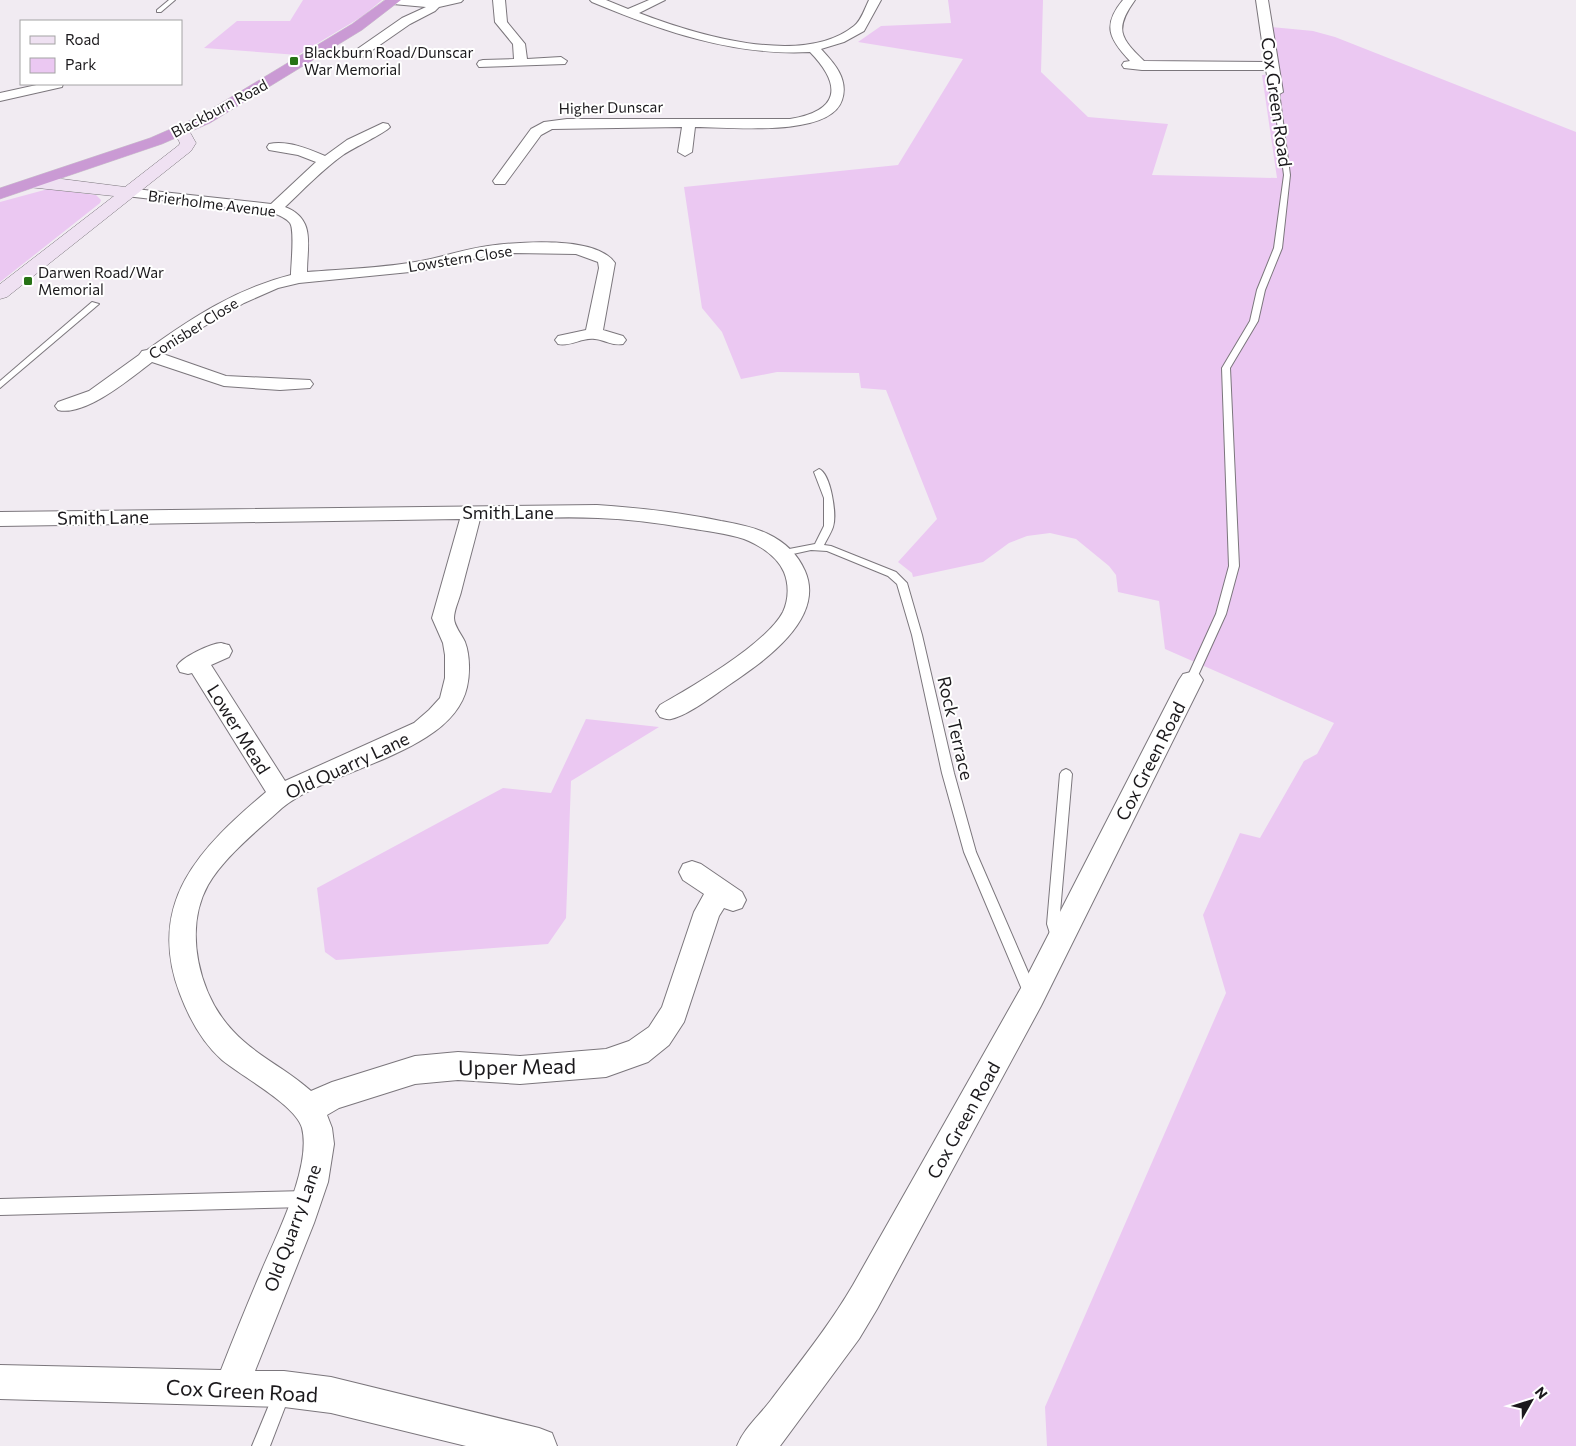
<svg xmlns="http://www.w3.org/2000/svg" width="1576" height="1446" viewBox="0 0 1576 1446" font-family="Commissioner,sans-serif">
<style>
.green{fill:#ebc8f2}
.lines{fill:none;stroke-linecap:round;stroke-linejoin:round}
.lane-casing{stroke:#7b767c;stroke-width:2}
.street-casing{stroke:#7b767c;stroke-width:2}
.secondary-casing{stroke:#7b767c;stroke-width:1}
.highway-casing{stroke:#cdcccd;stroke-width:1}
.lane{fill:#fff;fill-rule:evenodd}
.street{fill:#fff;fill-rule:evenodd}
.secondary{fill:#efe1f2;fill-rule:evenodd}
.highway{fill:#ca9ad4;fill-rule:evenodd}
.poi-dot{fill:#277216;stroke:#fff;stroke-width:2}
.labels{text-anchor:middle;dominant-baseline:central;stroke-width:4;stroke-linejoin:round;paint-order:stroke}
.far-poi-label{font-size:15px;fill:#1b191c;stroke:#fff;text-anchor:start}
.far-street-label{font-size:15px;fill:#1b191c;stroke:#fff}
.street-label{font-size:18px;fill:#1b191c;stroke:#fff}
.near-street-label{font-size:21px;fill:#1b191c;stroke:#fff}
</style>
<rect width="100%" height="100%" fill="#f1ebf2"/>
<g class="green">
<path d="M303 0H382L363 16 298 55 204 48 237 21H290Z"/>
<path d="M948 0H1043L1041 72 1088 117 1168 124 1152 175 1277 178 1262 75 1276 74 1271 27 1313 31 1335 37 1576 132V1446H1047L1045 1407 1226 993 1203 915 1240 833 1260 838 1304 761 1317 754 1334 723 1165 649 1159 601 1118 592 1116 575 1109 566 1076 539 1050 533 1027 536 1009 543 983 562 913 577 912 573 898 562 937 519 886 390 861 388 859 373 777 372 741 379 722 332 702 308 684 187 898 165 963 59 858 42 881 26 951 23Z"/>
<path d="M48 189 96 195 101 200 100 203 0 282V202Z"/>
<path d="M586 719 659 727 571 781 566 918 548 944 336 960 325 952 317 888 503 788 551 793Z"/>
</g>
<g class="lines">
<g class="lane-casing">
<g id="lane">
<path d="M169 0H175L161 12H157V10Z"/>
<path d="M1276 90 1279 92 1290 175 1282 248 1265 290 1258 321 1230 368 1239 566 1226 614 1196 680 1191 684 1186 680 1216 614 1229 566 1222 368 1250 321 1257 290 1274 248 1284 175 1273 92Z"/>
<path d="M92 302 99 304 0 388V381Z"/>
<path d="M819 469C831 474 837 515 833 527 831 533 827 539 824 545L831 546 896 572 907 583 922 635 954 773 976 852 1038 995 1036 999 1031 1001 1026 999 964 852 942 773 912 635 897 584 888 576 827 551 811 550 784 556 779 553 784 550 815 544 824 526V498L814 472Z"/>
<path d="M1066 769 1070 771 1072 774 1059 924 1064 939 1063 943 1058 945 1053 943 1047 924 1060 774 1062 771Z"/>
<path d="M306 1191 311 1194 314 1199 311 1204 306 1207 0 1215V1199Z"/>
<path d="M282 1386 288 1388 290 1394 270 1446H252L276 1388Z"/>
</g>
</g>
<g class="street-casing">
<g id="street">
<path d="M388 0H463L461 2 439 7 435 11 410 24 361 58H353L351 55 353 52 402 18 426 7 393 4 389 3Z"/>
<path d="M493 0H505L507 22 525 44 527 59 561 57 567 61 565 64 479 67 477 64 479 61 483 60 514 59 513 44 495 22Z"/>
<path d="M590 0H606L628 9 649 0H665L639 13C694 34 802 68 854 26 861 21 865 8 869 0H881L864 31 844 42 821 49C834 63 849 79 842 100 830 138 729 127 695 127L692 152 685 156 678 152 682 127 552 129 541 135 505 184H495L493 181 531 129 544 122 567 119H790C839 111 843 86 810 52 733 56 662 31 592 2Z"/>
<path d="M1123 0H1135C1114 29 1120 38 1144 61L1265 62 1256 0H1268L1283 92 1276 96 1271 95 1266 70H1142L1124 68 1122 65 1124 62 1130 61C1109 39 1102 25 1123 0Z"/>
<path d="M41 84H63L62 87 0 101V93Z"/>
<path d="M383 123 388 124 390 127C385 133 353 148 343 155 322 170 304 189 285 207 316 219 307 245 307 272 345 269 384 268 421 261 443 257 465 249 488 246 518 242 596 235 615 263L603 330 623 336 626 340 623 344C612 346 605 340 595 339 582 337 571 347 558 344L555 340 558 336 586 330 599 268 598 262 576 254 514 253 486 256 420 271 299 283 278 288 244 303 198 330 163 354 226 376 310 380 313 384 310 388 280 390 224 386 152 362C131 378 85 417 58 410L55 406 58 402 89 391 139 355 142 351 147 350C193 317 236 289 291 275 291 265 295 230 290 223 286 218 279 215 273 213L126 196 121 195 119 192 121 189 126 188 271 204 316 162 298 155 269 150 267 147 269 144C287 140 309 149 325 156L347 140Z"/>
<path d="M597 505C639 508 680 512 721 521 737 524 754 527 768 534 785 542 798 555 805 571 826 619 763 662 729 685 714 695 689 715 671 719 667 720 664 718 660 717L656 711 660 705C692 687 766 644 783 612 789 599 789 584 784 572 777 556 759 545 744 539 726 533 706 531 688 528 658 523 628 519 598 518 559 516 519 519 480 519 474 543 467 568 461 592 459 600 454 610 454 618 454 626 462 635 465 642 470 655 470 674 467 687 452 754 330 768 282 808 258 830 224 857 208 885 183 930 199 995 233 1031 255 1055 287 1069 311 1091L332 1082 415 1056 458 1052 520 1056 606 1049 629 1041 649 1027 662 1007 694 912 704 894 683 880 679 872 683 864 692 861 701 864 742 892 746 900 742 908 733 911 724 908 719 916 684 1022 669 1045 648 1062 606 1077 520 1084 458 1080 415 1084 339 1108 327 1115 332 1128 334 1144 328 1182 314 1223 255 1371H284L331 1377 539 1428 552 1433 557 1446H466L331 1413 284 1407 0 1399V1365L221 1370C234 1337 247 1305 261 1272 276 1236 312 1167 302 1128 296 1105 241 1076 222 1060 202 1042 189 1018 180 994 145 902 201 847 266 792L192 673 188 674 180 672 177 666C181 658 211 643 221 643 221 643 228 645 229 645L232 651 229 657 211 665 285 781 414 723 429 710 440 698 445 678V655L443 643 432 618 460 519 0 526V512Z"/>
<path d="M1191 672 1199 674 1203 680 1041 1006 877 1309 859 1339 780 1446H737C744 1428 759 1416 771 1400 799 1363 829 1326 853 1285L1021 988 1179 680 1183 674Z"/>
</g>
</g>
<g class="secondary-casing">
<path id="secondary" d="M181 125 187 127 196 143 191 151 7 297 0 299V284L114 196 28 187 26 183 28 179 54 178 125 187 179 145 180 143 173 130 175 127Z"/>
</g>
<g class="highway-casing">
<path id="highway" d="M385 0H401L362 30 210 123 162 144 0 199V188L150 138 198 117 352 24Z"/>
</g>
<use href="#lane" class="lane"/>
<use href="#street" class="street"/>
<use href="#secondary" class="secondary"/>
<use href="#highway" class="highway"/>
</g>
<g class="poi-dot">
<rect x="289" y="56" width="10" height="10" rx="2.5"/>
<rect x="23" y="276" width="10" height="10" rx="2.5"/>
</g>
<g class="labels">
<g class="far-poi-label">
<text x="304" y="52">Blackburn Road/Dunscar<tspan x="304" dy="17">War Memorial</tspan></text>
<text x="38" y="272">Darwen Road/War<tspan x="38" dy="17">Memorial</tspan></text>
</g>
<g class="far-street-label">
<text transform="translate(611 107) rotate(-1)">Higher Dunscar</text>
<text transform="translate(219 108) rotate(-28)">Blackburn Road</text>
<text transform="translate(212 203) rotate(7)">Brierholme Avenue</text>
<text transform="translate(460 258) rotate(-9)">Lowstern Close</text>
<text transform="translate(193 328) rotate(-32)">Conisber Close</text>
</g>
<g class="street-label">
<text transform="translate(1277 102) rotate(82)">Cox Green Road</text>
<text x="508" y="512">Smith Lane</text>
<text transform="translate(103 517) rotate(-1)">Smith Lane</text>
<text transform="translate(956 728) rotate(77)">Rock Terrace</text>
<text transform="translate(239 729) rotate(58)">Lower Mead</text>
<text transform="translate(1150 761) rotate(-63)">Cox Green Road</text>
<text transform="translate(347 765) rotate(-25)">Old Quarry Lane</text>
<text transform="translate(963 1120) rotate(-61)">Cox Green Road</text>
<text transform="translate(292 1228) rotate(-70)">Old Quarry Lane</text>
</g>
<g class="near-street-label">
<text transform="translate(517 1066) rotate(-1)">Upper Mead</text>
<text transform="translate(242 1390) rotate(3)">Cox Green Road</text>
</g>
</g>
<rect x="20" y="20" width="162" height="65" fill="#ffffff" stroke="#a4a3a4"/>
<rect x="30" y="36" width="25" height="8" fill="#efe1f2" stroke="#a4a3a4"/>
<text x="65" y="45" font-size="15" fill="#1b191c">Road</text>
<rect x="30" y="58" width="25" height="15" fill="#ebc8f2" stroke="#a4a3a4"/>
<text x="65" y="70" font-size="15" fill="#1b191c">Park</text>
<g transform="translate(1531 1401) rotate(51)" stroke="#ffffff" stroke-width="4" paint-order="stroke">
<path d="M0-4L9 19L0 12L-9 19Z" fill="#1b191c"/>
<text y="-8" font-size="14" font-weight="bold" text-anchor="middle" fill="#1b191c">N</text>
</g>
</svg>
